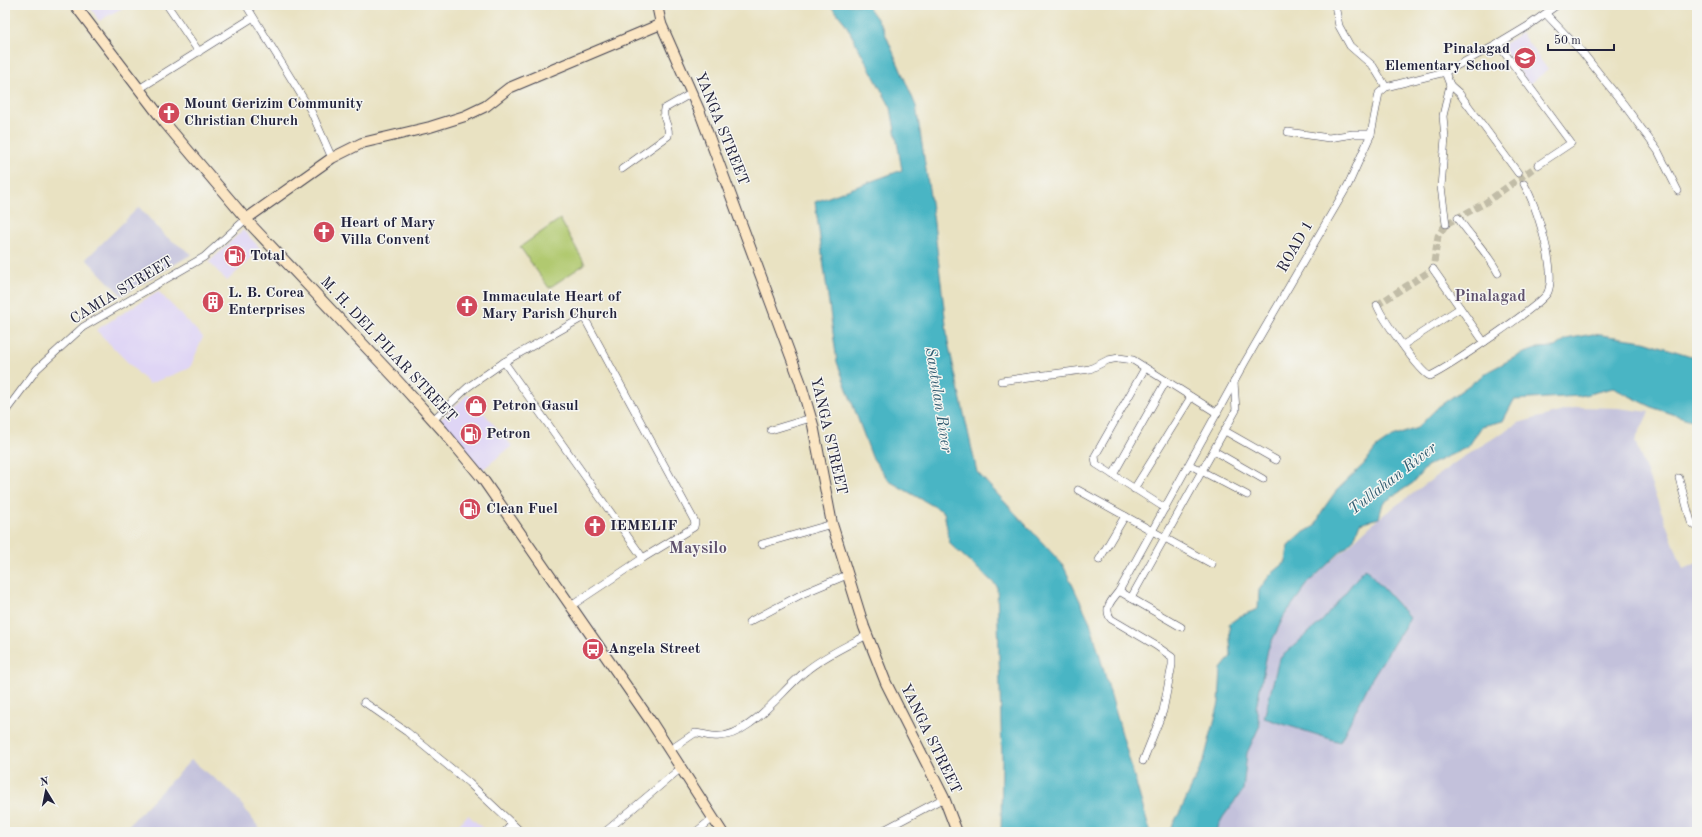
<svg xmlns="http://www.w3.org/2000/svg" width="1702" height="837" viewBox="0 0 1702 837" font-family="'Old Standard TT',serif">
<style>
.built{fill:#dfd5f5}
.industrial{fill:#c3c1db}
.green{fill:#b1c96f;stroke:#6a7655}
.water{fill:#49b5c4;stroke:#366c80}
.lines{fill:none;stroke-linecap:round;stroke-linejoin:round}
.street-tunnel{stroke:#c1bca7;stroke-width:7;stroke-dasharray:7 3.5;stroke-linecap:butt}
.street-casing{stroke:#403f4f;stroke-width:8}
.secondary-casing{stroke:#403f4f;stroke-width:12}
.street{stroke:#fff;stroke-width:7}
.secondary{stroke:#fbe6c4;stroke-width:10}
.labels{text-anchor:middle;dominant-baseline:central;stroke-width:3;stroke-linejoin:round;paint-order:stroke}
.poi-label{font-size:15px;font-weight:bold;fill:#22223b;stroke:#f6f6f2;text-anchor:start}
.street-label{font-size:15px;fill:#22223b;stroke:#f6f6f2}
.neighbourhood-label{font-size:16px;font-weight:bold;fill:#60526d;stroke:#f6f6f2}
.water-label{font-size:16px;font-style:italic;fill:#325d72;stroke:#f6f6f2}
.quarter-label{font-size:17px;font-weight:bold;fill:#60526d;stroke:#f6f6f2}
</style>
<rect width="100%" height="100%" fill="#f6f6f2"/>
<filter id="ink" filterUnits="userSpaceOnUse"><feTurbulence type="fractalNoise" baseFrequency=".025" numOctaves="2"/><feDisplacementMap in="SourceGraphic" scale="8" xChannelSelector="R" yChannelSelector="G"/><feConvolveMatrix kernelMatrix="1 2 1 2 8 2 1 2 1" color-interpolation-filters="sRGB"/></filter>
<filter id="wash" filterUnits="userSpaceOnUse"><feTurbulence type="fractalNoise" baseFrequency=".012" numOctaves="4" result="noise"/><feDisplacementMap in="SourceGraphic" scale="16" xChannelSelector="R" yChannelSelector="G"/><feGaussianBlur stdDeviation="0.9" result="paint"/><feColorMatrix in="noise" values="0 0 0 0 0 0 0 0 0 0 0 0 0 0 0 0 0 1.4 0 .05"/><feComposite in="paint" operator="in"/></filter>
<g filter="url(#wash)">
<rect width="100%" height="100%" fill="#e9e2c2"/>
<g class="built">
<path d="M89 5H122L124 7 99 21Z"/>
<path d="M1521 33 1548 70 1529 84 1501 46Z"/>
<path d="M243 230 261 249 227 281 209 262Z"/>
<path d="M158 291 203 337 190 368 149 384 96 330Z"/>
<path d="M468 394 512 446 482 470 440 420Z"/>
<path d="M468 815 487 832H451Z"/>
</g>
<g class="industrial">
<path d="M139 207 165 236 192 254 122 296 86 259Z"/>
<path d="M1578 407 1618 408 1649 412 1635 441 1683 569 1697 563V832H1215L1223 817 1243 790 1247 753 1260 725 1256 708 1268 649 1284 616 1310 581 1379 518 1460 459 1518 423Z"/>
<path d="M191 760 233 793 262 832H122Z"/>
</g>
<path class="green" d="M560 219 585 264 549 288 520 247Z"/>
<g class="water">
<path d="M830 5H867L882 26 916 106 933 215 948 342 977 472 1063 565 1090 622 1150 832H1001L1002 758 997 586 950 544 944 512 889 481 872 457 837 362 815 202 902 170 891 108 845 23Z"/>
<path d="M1593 334 1644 341 1697 358V422L1654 408 1613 388 1580 396 1514 400 1503 421 1482 426 1468 447 1427 466 1413 483 1383 503 1379 518 1360 523 1354 539 1310 581 1284 616 1268 649 1256 708 1260 725 1247 753 1243 790 1223 817 1215 832H1168L1180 812 1204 760 1219 703 1221 669 1231 656 1229 624 1240 616 1258 609 1259 590 1270 575 1286 562 1288 546 1301 534 1315 526 1324 508 1336 491 1364 464 1376 448 1392 437 1417 428 1438 407 1489 371 1521 354 1538 348 1556 347 1566 339Z"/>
<path d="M1365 568 1410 618 1372 678 1340 742 1264 718 1279 659 1323 620Z"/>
</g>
</g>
<g filter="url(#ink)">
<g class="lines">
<path class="street-tunnel" d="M1377 305 1433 269 1438 236 1446 224 1485 203 1538 165"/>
<g class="street-casing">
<g id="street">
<path d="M167 5 199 52"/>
<path d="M246 5 311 111 332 158"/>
<path d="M1335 5 1339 26 1350 46 1373 66 1386 87"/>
<path d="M1546 14 1582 52 1625 106 1658 151 1678 191"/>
<path d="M1498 44 1571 143 1538 165"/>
<path d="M1445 72 1450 85 1459 93 1518 173"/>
<path d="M139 89 252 18"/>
<path d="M1288 132 1329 138 1353 134H1371"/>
<path d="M622 169 668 136C671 126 661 119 664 109L692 93"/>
<path d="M1458 218C1471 238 1487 251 1498 273"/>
<path d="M1446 224 1441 187 1445 138 1443 116 1450 85"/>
<path d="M1433 269 1484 342"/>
<path d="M1377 305C1381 316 1420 373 1430 376 1446 369 1543 304 1548 292 1557 269 1536 205 1524 184"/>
<path d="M1403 345 1460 308"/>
<path d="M504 362 643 558"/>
<path d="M1145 368 1095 456 1096 464 1165 508"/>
<path d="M1001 381 1090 369 1108 360 1119 358 1133 360 1217 413"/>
<path d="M5 412 37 369 83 327 204 257 246 219"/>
<path d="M433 420 468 387 504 362 580 319H585L695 522 694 527 643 558 571 606"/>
<path d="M771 430 811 418"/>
<path d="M1225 431 1276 460"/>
<path d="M1214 451 1263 479"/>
<path d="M1190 465 1247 495"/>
<path d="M1113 475 1166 381"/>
<path d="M1679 478 1691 522 1697 527"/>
<path d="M1134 489 1191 397"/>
<path d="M1078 490 1212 564"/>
<path d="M762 544 832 524"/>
<path d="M1099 560 1125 516"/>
<path d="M1119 591 1181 627"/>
<path d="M1131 598 1236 410 1234 382"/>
<path d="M749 622 804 593 847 575"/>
<path d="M364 702 407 732 469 783 521 832"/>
<path d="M670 750 695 733C701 733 707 736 713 736 748 741 781 690 806 671 824 656 847 646 867 635"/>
<path d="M1143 761 1163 711 1172 665V657L1155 645 1111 619C1103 608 1112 600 1119 591L1245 362 1348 185 1371 134 1379 93 1386 87 1445 72 1498 44 1528 26 1557 5"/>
<path d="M505 832 512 824"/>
<path d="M605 832 681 768"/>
<path d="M696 832 713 818"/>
<path d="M880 832 944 798"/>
</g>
</g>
<g class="secondary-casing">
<g id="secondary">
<path d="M75 5 165 123 252 226 396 379 443 431 482 478 652 723 722 832"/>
<path d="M657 5 661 24 699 110 800 381 813 425 832 524 864 627 886 683 944 798 957 832"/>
<path d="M246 219 332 158 362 143 430 127 465 116 486 106 509 88 661 24"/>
</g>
</g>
<use href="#street" class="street"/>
<use href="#secondary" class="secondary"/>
</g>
</g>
<defs>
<g id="school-disc" transform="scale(1.15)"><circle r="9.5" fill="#d1495b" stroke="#f6f6f2"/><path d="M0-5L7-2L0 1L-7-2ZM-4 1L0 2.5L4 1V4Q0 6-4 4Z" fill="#fff"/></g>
<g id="church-disc" transform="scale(1.15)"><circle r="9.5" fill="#d1495b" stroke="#f6f6f2"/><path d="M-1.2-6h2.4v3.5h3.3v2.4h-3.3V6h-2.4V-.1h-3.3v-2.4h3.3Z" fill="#fff"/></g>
<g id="fuel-disc" transform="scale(1.15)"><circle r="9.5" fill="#d1495b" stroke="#f6f6f2"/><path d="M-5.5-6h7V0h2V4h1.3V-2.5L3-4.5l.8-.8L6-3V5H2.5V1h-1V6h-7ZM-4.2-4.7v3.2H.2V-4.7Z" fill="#fff"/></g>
<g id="building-disc" transform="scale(1.15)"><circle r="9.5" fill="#d1495b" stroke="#f6f6f2"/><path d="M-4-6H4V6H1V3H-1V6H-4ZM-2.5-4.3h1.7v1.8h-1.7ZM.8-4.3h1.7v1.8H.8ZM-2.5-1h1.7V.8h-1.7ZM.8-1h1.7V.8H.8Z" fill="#fff"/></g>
<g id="shop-disc" transform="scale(1.15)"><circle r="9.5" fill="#d1495b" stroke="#f6f6f2"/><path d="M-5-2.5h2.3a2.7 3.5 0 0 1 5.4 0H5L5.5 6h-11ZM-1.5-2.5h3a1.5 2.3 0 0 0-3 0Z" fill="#fff"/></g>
<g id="bus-disc" transform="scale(1.15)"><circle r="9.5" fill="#d1495b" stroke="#f6f6f2"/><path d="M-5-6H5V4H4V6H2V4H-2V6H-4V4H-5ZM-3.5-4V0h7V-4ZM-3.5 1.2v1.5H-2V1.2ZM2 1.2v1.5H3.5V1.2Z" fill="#fff"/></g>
</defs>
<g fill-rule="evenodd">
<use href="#school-disc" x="1525" y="58"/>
<use href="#church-disc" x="169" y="113"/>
<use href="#church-disc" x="324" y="232"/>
<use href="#fuel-disc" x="235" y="256"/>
<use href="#building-disc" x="213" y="302"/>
<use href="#church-disc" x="467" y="306"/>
<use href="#shop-disc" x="476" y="406"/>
<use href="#fuel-disc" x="471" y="434"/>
<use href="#fuel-disc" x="470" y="509"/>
<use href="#church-disc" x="595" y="526"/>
<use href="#bus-disc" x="593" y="649"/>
</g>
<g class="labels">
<g class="poi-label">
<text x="1510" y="49" text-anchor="end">Pinalagad<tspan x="1510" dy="17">Elementary School</tspan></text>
<text x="184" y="104">Mount Gerizim Community<tspan x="184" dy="17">Christian Church</tspan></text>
<text x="340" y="223">Heart of Mary<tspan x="340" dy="17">Villa Convent</tspan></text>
<text x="250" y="256">Total</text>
<text x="228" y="293">L. B. Corea<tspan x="228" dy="17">Enterprises</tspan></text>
<text x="482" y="297">Immaculate Heart of<tspan x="482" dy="17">Mary Parish Church</tspan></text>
<text x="492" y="406">Petron Gasul</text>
<text x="486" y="434">Petron</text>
<text x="486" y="509">Clean Fuel</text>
<text x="610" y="526">IEMELIF</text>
<text x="608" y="649">Angela Street</text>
</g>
<g class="street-label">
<text transform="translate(721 129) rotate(68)">YANGA STREET</text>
<text transform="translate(1296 247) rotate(-60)">ROAD 1</text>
<text transform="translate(122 291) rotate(-31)">CAMIA STREET</text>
<text transform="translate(388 350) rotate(47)">M. H. DEL PILAR STREET</text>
<text transform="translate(828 436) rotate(77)">YANGA STREET</text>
<text transform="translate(930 739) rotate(64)">YANGA STREET</text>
</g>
<g class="neighbourhood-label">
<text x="1490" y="297">Pinalagad</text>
</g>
<g class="water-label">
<text transform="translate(938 400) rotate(81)">Santulan River</text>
<text transform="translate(1393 479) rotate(-38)">Tullahan River</text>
</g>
<g class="quarter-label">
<text x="698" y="548">Maysilo</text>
</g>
</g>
<rect width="1702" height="837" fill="none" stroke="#f6f6f2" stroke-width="20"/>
<g transform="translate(46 791) rotate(350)" stroke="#f6f6f2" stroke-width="3" paint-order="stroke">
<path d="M0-3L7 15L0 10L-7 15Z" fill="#22223b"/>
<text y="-6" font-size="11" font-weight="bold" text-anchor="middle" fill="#22223b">N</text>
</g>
<path d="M1548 44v6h66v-6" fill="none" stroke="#22223b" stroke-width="2"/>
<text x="1554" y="44" font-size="12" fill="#22223b" stroke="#f6f6f2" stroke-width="3" paint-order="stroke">50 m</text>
</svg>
